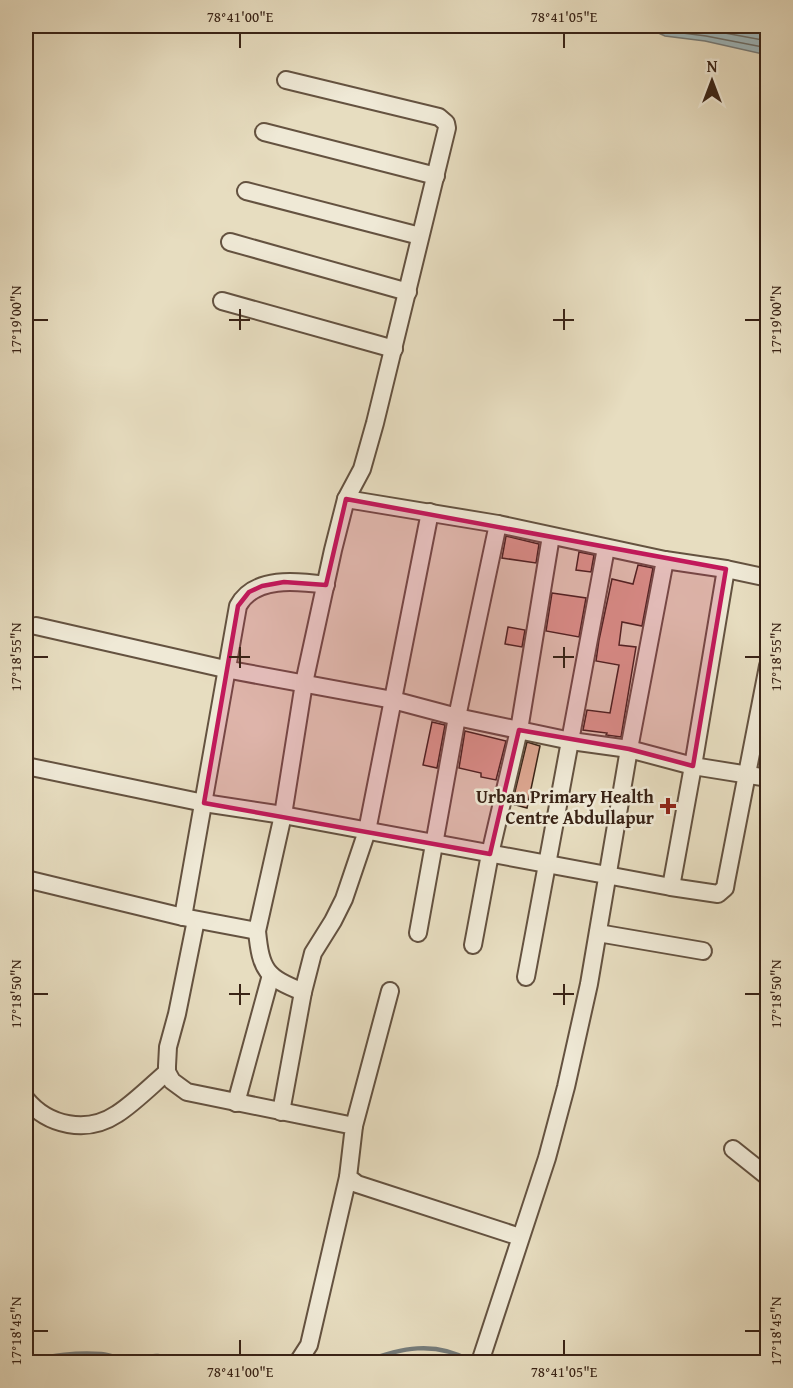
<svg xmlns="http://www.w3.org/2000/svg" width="793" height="1388" viewBox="0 0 793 1388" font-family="'Gentium Book Plus',serif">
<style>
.water{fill:#9db8be;stroke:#757c7b;stroke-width:1.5}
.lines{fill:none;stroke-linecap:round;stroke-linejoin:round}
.shore{stroke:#6b6e6a;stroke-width:1.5}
.stream{stroke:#757c7b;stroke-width:4.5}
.building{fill:#dca690;stroke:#392316;stroke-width:1.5}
.minor-casing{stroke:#645240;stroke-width:20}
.minor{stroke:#efe9d6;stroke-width:16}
.marked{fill:#c2185b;fill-opacity:0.2;stroke:#c2185b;stroke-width:4.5;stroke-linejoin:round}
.ticks{fill:none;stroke:#392316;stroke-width:2}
.poi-dot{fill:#8f2418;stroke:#efe9d6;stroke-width:2}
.labels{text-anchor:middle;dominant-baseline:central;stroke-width:5;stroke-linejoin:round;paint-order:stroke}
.poi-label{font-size:18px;font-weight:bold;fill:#392316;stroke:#efe9d6;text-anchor:end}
.neatline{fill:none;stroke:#392316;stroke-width:2}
.ticks-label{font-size:15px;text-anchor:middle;fill:#392316}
</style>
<rect width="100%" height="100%" fill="#e7ddc0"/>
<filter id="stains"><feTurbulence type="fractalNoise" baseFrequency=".00333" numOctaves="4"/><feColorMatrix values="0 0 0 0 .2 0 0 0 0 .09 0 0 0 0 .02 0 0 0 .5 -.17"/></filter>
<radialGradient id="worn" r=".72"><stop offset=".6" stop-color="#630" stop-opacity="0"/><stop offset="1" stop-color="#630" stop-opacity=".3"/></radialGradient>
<path class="water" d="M643 26H767V55L705 41 665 36Z"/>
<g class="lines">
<g class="shore">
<path d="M657 26 667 31 706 36 768 48"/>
<path d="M687 26 768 41"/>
</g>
<g class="stream">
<path d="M26 1361C53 1356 73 1352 101 1354 110 1355 120 1359 129 1359 145 1358 160 1351 174 1362"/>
<path d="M363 1362C401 1348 434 1340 471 1361"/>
</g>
</g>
<g class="building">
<path d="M506 536 539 544 536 563 502 558Z"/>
<path d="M579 552 594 555 591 572 576 570Z"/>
<path d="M638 565 653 568 642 626 622 622 619 645 636 647 621 737 606 735 607 733 583 730 587 710 610 713 619 665 596 661 599 640 612 579 633 584Z"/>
<path d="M552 593 586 598 579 637 546 631Z"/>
<path d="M508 627 525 630 522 647 505 644Z"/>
<path d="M432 722 445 725 437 768 423 765Z"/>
<path d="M465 731 506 741 496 780 481 777V773L459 768Z"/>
<path d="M527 742 540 746 527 808 512 804Z"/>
</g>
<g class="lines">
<g class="minor-casing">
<g id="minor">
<path d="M286 80 439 117 446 123 447 128 375 423 362 469 346 499 333 550 304 683 283 815 257 931C261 971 266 977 303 992"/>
<path d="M264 132 436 176"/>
<path d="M246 191 420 236"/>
<path d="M230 242 408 292"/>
<path d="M222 301 394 349"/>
<path d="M346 499 498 524 665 560 629 749 589 984 566 1087 547 1158 480 1362"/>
<path d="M665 560 726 569 768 578"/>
<path d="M36 626 225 669 393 700 457 717 571 741 629 749 693 766 768 778"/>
<path d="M26 766 204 803 283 815 671 887 718 894 725 888 726 882 768 666"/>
<path d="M26 879 183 917 257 931"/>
<path d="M671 887 693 766 726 569"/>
<path d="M183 917 238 606C254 576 297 581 326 585"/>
<path d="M196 920 177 1014 168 1047 167 1066V1072L172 1081 187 1092 354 1126 348 1177 357 1184 520 1237"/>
<path d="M418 933 457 717 498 524"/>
<path d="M598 933 703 951"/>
<path d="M473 945 490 854 519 730 551 536"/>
<path d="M526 977 606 548"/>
<path d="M26 1099C48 1126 87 1134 117 1114 133 1104 152 1085 167 1072"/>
<path d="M236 1103 271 975"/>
<path d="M281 1112 303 992 313 953 333 921 344 899 367 831 430 512"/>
<path d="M354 1126 390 991"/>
<path d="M733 1149 768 1177"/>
<path d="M298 1362 309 1345 348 1177"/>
</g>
</g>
<use href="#minor" class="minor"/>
</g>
<path class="marked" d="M346 499 726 569 693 766 629 749 519 730 490 854 204 803 238 606 249 592 262 586 284 582 326 585Z"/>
<path class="ticks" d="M240 33V48M564 33V48M240 309V330M564 309V330M33 320H48M229 320H250M553 320H574M745 320H760M240 647V668M564 647V668M33 657H48M229 657H250M553 657H574M745 657H760M240 984V1005M564 984V1005M33 994H48M229 994H250M553 994H574M745 994H760M33 1331H48M745 1331H760M240 1340V1355M564 1340V1355"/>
<path class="poi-dot" d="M665 797h6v6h6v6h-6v6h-6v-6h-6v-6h6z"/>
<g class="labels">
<g class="poi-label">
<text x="654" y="796">Urban Primary Health<tspan x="654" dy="21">Centre Abdullapur</tspan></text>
</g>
</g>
<rect width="793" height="1388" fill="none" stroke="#e7ddc0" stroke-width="66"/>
<g transform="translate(712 81)" stroke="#efe9d6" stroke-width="4.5" paint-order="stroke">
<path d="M0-4.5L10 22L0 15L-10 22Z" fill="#392316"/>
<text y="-9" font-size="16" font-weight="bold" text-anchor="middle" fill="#392316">N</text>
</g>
<rect x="33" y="33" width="727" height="1322" class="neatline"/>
<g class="ticks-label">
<text x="240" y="22">78°41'00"E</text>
<text x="564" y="22">78°41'05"E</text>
<text transform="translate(16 320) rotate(-90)" y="5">17°19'00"N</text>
<text transform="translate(776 320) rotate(-90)" y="5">17°19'00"N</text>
<text transform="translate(16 657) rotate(-90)" y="5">17°18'55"N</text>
<text transform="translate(776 657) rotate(-90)" y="5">17°18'55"N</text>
<text transform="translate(16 994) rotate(-90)" y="5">17°18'50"N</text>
<text transform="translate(776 994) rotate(-90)" y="5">17°18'50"N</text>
<text transform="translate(16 1331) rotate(-90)" y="5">17°18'45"N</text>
<text transform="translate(776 1331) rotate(-90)" y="5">17°18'45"N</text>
<text x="240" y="1377">78°41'00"E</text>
<text x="564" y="1377">78°41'05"E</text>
</g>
<rect width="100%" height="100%" filter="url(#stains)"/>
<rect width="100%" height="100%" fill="url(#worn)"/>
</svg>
